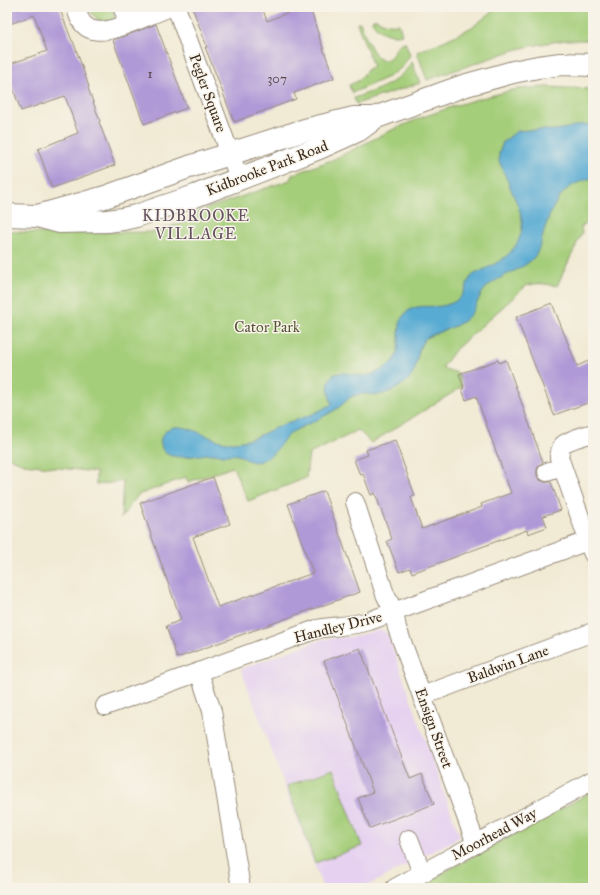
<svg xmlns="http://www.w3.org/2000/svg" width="600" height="895" viewBox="0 0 600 895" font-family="'IM FELL Great Primer',serif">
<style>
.built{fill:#e6d2f0}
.green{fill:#a5ce7a;stroke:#707c4c}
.water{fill:#58abd3;stroke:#4a6a78}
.building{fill:#b099d7}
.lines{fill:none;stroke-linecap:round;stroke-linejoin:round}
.minor-casing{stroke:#968a79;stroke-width:20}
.highway-casing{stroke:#968a79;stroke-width:24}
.minor{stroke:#fff;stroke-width:18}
.highway{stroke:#fff;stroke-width:22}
.labels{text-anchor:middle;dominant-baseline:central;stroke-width:3;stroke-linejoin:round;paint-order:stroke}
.number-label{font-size:13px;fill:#58464c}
.street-label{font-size:15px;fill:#3b2a1e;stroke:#f7f3e8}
.park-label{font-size:15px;fill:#565335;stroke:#f7f3e8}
.neighbourhood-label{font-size:16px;letter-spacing:1px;fill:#64515f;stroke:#f7f3e8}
</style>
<rect width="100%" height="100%" fill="#f7f3e8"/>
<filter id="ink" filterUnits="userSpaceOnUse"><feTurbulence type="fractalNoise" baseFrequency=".025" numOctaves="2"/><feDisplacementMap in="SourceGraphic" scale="8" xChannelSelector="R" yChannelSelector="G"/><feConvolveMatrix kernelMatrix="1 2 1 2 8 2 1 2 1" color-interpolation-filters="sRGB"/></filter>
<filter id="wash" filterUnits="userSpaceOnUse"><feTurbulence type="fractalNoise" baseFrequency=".012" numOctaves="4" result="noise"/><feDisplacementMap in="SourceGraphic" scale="16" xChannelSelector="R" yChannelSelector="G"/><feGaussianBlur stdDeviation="0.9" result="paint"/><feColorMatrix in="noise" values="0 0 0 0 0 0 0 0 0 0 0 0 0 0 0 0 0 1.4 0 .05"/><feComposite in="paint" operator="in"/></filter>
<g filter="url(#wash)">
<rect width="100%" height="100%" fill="#f1ead4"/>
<path class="built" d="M378 630 384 631 388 635 460 837 363 888H323L241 669 323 639 334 638 353 637Z"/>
<g class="green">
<path d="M87 7H111L116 21 103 22 98 21C95 14 89 12 87 7Z"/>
<path d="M498 7H593V40H566L547 43 531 46 514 50 427 80 417 52 446 40 474 26Z"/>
<path d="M373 19H377C384 24 390 25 399 24L402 34C391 37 377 33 372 21Z"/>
<path d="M360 22C363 30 376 68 388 59 396 54 395 43 405 42L410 55 401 68 388 77 352 93 349 85 358 81 369 68 373 66 357 23Z"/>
<path d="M412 62 420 83 356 104 354 98C370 92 390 87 402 74 406 71 409 66 412 62Z"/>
<path d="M547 87 593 89V218L581 227 582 233 557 286C546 284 537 282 526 286L456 349 442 368 458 373 462 387 371 443 360 432 357 430 353 433 309 454 306 478 248 501 233 467 188 482 186 477 138 495 121 518 123 481 96 485V472L24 464 7 457V231L39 233 153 232 186 222 191 216 202 210 290 180 292 175 334 159 392 130 423 117 454 106 474 100 517 89Z"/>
<path d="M333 769 362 846 315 863 287 786Z"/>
<path d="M593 791V888H415Z"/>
</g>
<path class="water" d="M592 124H593V177C587 180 581 181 575 184 557 193 550 213 544 231 542 239 540 249 535 256 525 270 499 275 487 287 477 296 477 310 466 319 459 325 451 328 442 331 436 334 430 335 425 339 415 350 419 368 410 378 402 386 387 395 376 395 368 394 361 393 353 396 348 398 341 407 335 410 325 416 315 421 304 426 300 428 295 430 291 433 278 443 278 455 260 461 249 464 247 458 238 455 234 454 228 455 223 455 218 454 213 454 208 454 195 455 163 464 161 444 160 440 161 437 164 433 178 415 210 442 228 442 251 443 262 433 282 425 290 421 299 419 308 416 316 413 324 408 332 404 327 391 324 371 345 373 352 374 361 377 369 375 374 374 380 371 385 368 388 366 392 362 394 360 404 345 393 322 408 311 420 302 436 310 449 304 455 302 460 299 463 293 467 288 467 280 473 275 475 273 479 273 481 271 489 267 498 263 505 257 518 247 525 231 521 215 519 207 515 199 512 192 508 182 504 172 499 161V153L503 142 517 131 528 130H555L567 128 579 125Z"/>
<g id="blocks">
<g class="building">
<path d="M7 7H59L72 41H73L77 52 89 87 88 88 100 121 99 122 115 165 52 188 38 149 78 133 65 96 21 111 7 71V65L47 51 34 15 7 25Z"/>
<path d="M192 7H262L267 21 303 7H310L319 37 334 78 294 93 296 99 234 122 215 72 205 47H207Z"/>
<path d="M156 24 187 108 144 124 113 40 130 34Z"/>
<path d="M552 303 577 366 593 359V401L554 415 516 317Z"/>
<path d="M498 360 499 363 506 360 543 462 539 465 537 470V476L540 480 545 482H551L561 510 543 516 547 527 528 534 527 530 412 573 410 568 399 572 387 541 392 539 375 493 371 495 363 474 360 475 354 460 368 455 366 450 395 440 415 496 411 497 422 529 482 507 481 504 511 493 476 396 466 400 462 389 464 388 459 374Z"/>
<path d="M213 477 230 524 193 537 218 607 313 573 288 504 324 491 360 592 177 658 166 626 181 620 140 503Z"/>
<path d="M360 648 410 779 422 774 434 804 370 828 358 798 373 792 324 661Z"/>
</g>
</g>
</g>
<g filter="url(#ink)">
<use href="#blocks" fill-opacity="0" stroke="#968a79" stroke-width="1"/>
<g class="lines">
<g class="minor-casing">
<g id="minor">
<path d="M76 7C83 43 112 30 136 21 147 16 159 12 170 7"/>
<path d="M122 7 129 23"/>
<path d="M176 7 239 178"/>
<path d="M593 433C586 435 567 440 563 445 560 448 560 453 559 457L593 554"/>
<path d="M547 472 562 467"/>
<path d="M355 502 385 594 394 612 397 628 476 844"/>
<path d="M199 672 212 711 241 888"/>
<path d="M422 696 593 632"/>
<path d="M105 706 317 629C335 626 352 626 369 621L593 539"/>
<path d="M409 839 422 873"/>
<path d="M395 888 593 780"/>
</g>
</g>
<g class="highway-casing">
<g id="highway">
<path d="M7 215 37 216 59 222 107 221 123 219 136 216 195 196 319 148 359 130 371 121"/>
<path d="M37 216 105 197 189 167 305 130 354 118H374L463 86 513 72 538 67 561 64 593 65"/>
</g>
</g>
<use href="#minor" class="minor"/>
<use href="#highway" class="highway"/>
</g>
</g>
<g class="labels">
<g class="number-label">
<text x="150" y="74">1</text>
<text x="277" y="79">307</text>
</g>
<g class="street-label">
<text transform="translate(208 93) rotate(70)">Pegler Square</text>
<text transform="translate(267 168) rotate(-21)">Kidbrooke Park Road</text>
<text transform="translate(338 627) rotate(-14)">Handley Drive</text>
<text transform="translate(508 664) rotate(-20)">Baldwin Lane</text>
<text transform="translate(434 728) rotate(70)">Ensign Street</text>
<text transform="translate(494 834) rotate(-28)">Moorhead Way</text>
</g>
<g class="park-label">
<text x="267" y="327">Cator Park</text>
</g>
<g class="neighbourhood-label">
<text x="196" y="215">KIDBROOKE<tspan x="196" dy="18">VILLAGE</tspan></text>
</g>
</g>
<rect width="600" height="895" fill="none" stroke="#f7f3e8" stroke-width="24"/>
</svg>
